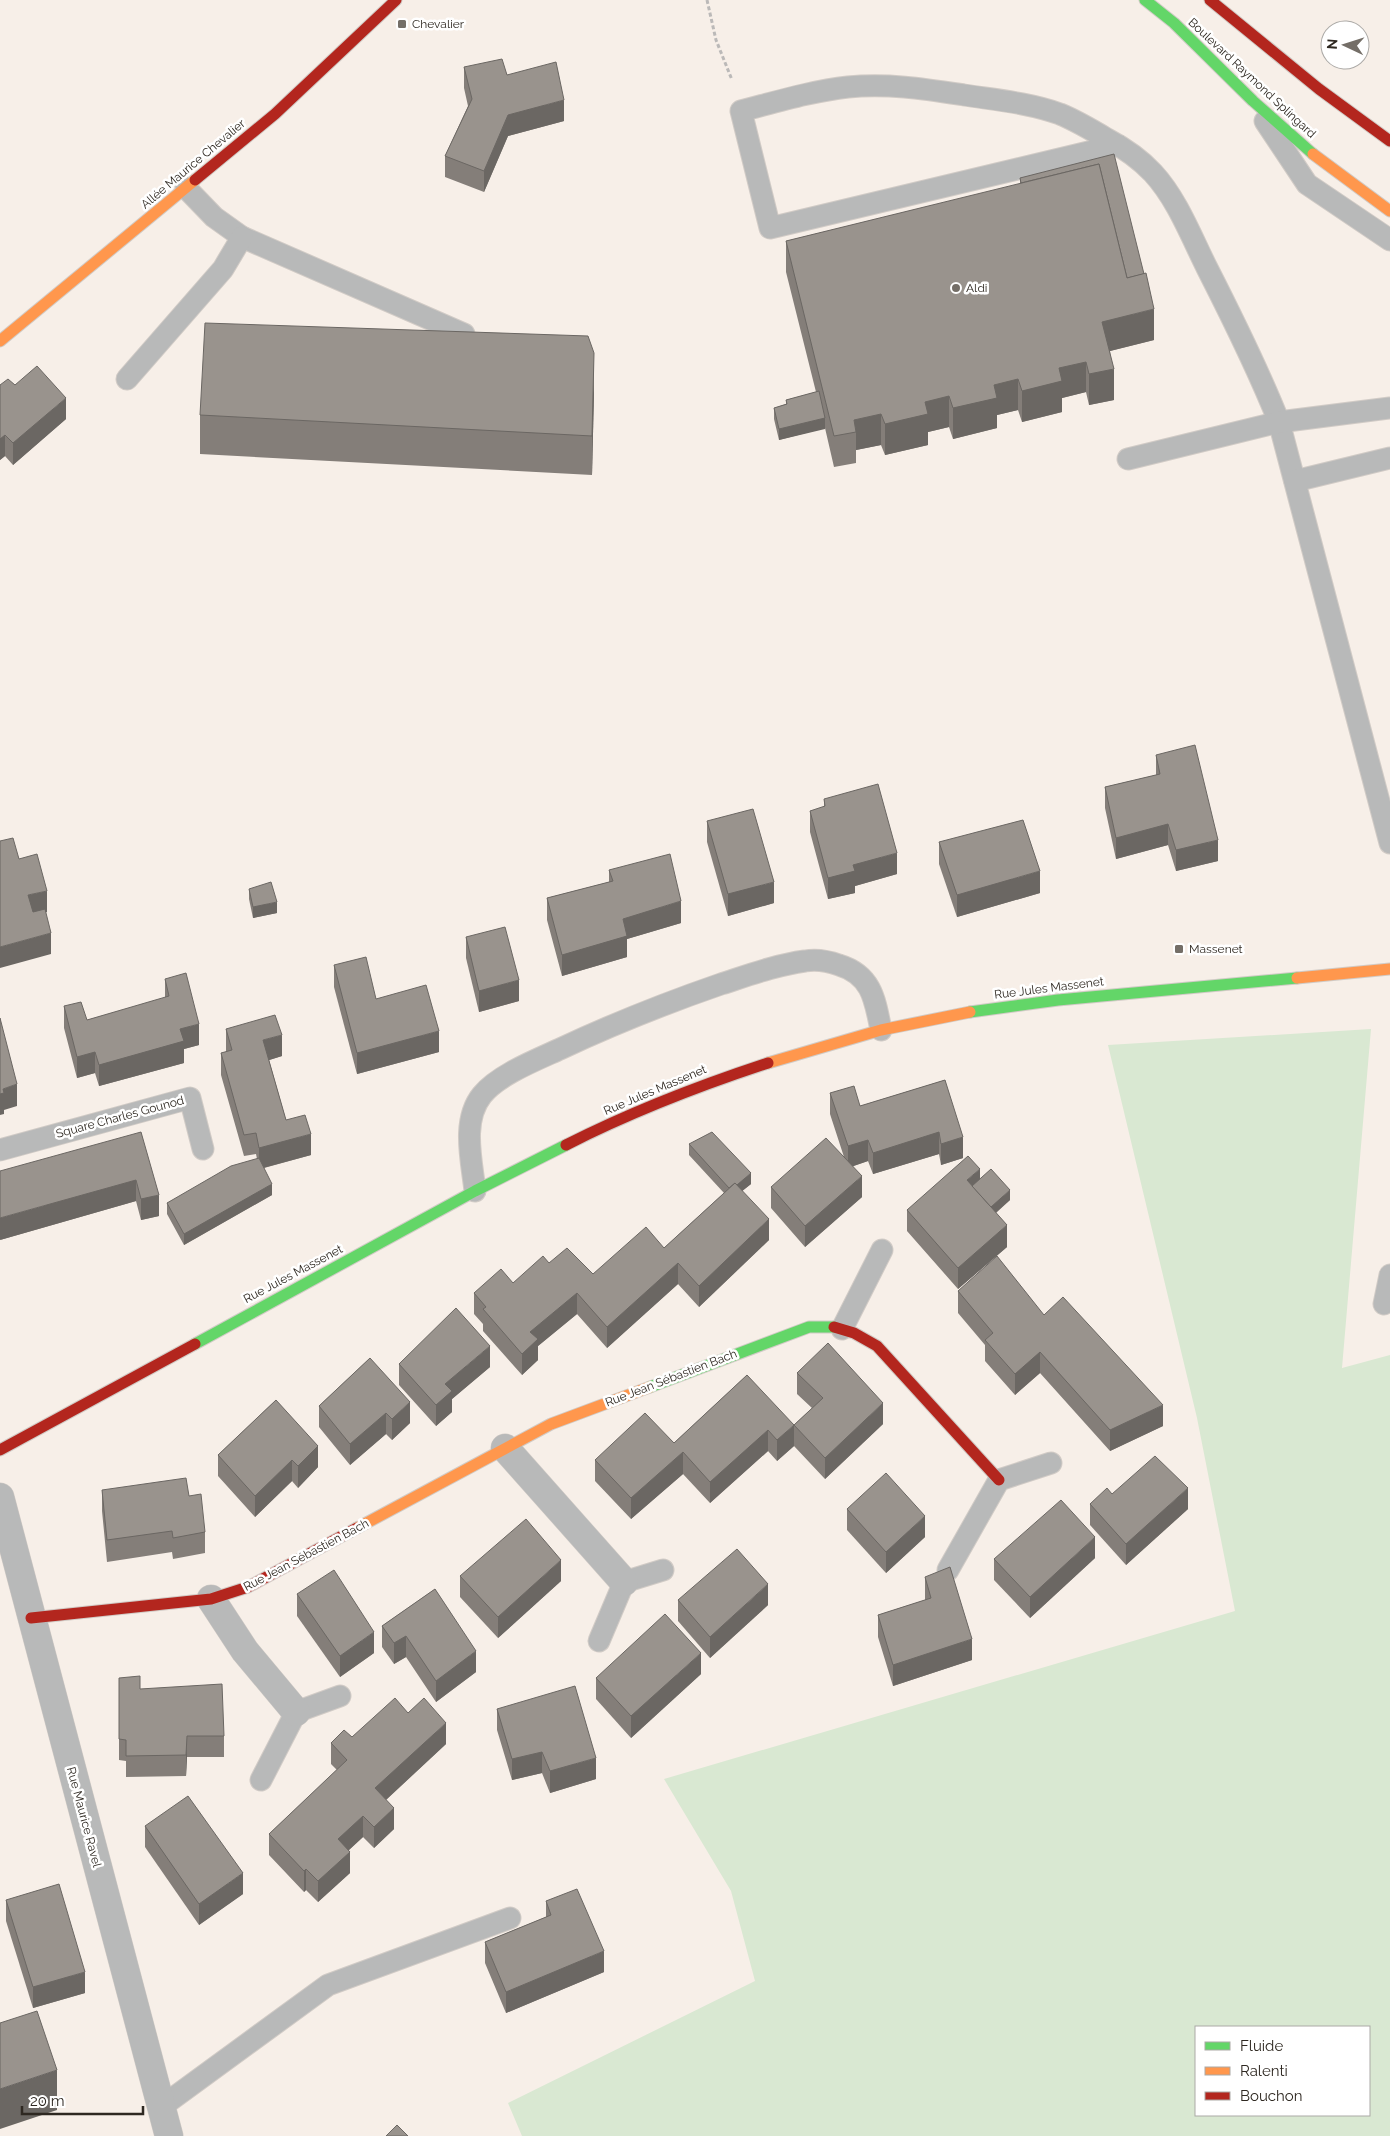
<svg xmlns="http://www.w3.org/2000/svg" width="1390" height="2136" viewBox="0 0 1390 2136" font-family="Raleway,sans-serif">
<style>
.green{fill:#d9e8d2;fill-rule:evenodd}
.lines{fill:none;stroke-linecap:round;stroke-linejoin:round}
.lane-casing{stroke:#d1cbc6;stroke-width:23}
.street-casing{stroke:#d1cbc6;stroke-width:29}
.fast-casing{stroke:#d1cbc6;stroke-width:13}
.slow-casing{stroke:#d1cbc6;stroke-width:13}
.jam-casing{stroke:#d1cbc6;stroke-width:13}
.path{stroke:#bbb9b8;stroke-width:3;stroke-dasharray:4 2.5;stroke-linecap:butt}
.lane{stroke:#b8b9b9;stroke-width:21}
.street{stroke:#b8b9b9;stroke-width:28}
.fast{stroke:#63d668;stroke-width:11}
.slow{stroke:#ff974d;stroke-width:11}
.jam{stroke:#b3261e;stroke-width:11}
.wall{fill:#847e79}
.shaded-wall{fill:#6b6763}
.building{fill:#99938d;stroke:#6b6763}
.poi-dot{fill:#746e67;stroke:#fff;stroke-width:2}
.labels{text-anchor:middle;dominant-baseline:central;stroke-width:5;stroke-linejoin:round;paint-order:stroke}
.poi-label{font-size:12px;fill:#2e2821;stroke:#fff;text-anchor:start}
.street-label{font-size:12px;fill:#2e2821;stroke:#fff}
</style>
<rect width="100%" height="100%" fill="#f7efe8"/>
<path class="green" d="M1371 1029 1342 1368 1390 1355V2136H522L508 2103 755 1981 731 1891 664 1779 1235 1611 1197 1418 1108 1045ZM1196 2027H1369V2115H1196Z"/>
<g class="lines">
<g class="lane-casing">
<g id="lane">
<path d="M1265 121 1307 184 1390 240"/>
<path d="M1118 145 770 228 741 111C776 102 812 91 848 87 888 83 925 89 964 95 996 100 1030 103 1060 114 1077 121 1092 130 1107 139 1124 148 1140 159 1153 173 1177 199 1191 236 1207 268 1233 319 1258 369 1279 422L1390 843"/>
<path d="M186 188 214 217 242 237 464 334"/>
<path d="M127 379 223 269 242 237"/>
<path d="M1128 459 1279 422 1390 408"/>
<path d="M1295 481 1390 458"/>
<path d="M0 1150 190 1098 203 1149"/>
<path d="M475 1191C472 1162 461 1121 482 1095 498 1075 536 1060 560 1049 613 1024 666 1003 721 984 749 975 776 965 805 961 816 959 828 961 839 965 872 975 875 1000 881 1030"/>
<path d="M1384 1304 1390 1275"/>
<path d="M842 1329 882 1250"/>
<path d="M948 1570 999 1480 1051 1463"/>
<path d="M599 1641 624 1582 663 1570"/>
<path d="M261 1780 296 1712 340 1696"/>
<path d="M161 2107 328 1985 510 1918"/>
</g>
</g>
<g class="street-casing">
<g id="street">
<path d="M505 1448 624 1582"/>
<path d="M0 1497 169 2136"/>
<path d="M211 1599 245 1651 296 1712"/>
</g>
</g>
<g class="fast-casing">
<g id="fast">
<path d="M1145 0 1174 23 1253 101 1313 154"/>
<path d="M970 1012 1058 1000 1297 978"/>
<path d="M195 1344 475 1191 566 1145"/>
<path d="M650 1387 809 1327H834"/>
</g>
</g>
<g class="slow-casing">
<g id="slow">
<path d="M1313 154 1390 211"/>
<path d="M0 341 195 180"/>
<path d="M1297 978 1390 969"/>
<path d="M768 1063 881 1030 970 1012"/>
<path d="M357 1528 551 1424 650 1387"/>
</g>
</g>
<g class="jam-casing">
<g id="jam">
<path d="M1210 0 1319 89 1390 141"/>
<path d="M195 180 275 114 396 0"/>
<path d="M566 1145C631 1112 698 1086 768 1063"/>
<path d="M834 1327 854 1333 877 1346 999 1480"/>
<path d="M0 1450 195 1344"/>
<path d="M31 1618 211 1599 248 1587 357 1528"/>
</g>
</g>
<path class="path" d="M707 0 716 40 732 80"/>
<use href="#lane" class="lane"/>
<use href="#street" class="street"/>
<use href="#fast" class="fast"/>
<use href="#slow" class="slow"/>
<use href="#jam" class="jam"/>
</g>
<g class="wall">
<path d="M464 67 507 75 564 121 508 136 484 192 445 177V156L468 106 464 88Z"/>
<path d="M1020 178 1154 340 1110 351 1114 400 1089 405 1086 392 1062 398V412L1022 422 1018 410 997 415V428L953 439 949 427 928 432V445L885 455 881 445 856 450V463L834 467 825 428 779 440 774 419V408L786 404V400L816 392 786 272V241L1020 184Z"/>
<path d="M0 385H15L66 419 13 465 5 456 0 460Z"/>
<path d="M594 392 592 475 200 454V415Z"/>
<path d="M1156 755 1218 861 1176 871 1168 845 1116 859 1105 808V787L1156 775Z"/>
<path d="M824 799 897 874 855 886V893L828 899 810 832V811L824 807Z"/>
<path d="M707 821 774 903 728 916 707 842Z"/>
<path d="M939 842 1040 893 957 917 939 864Z"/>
<path d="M609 870 681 923 627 939V957L562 976 547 920V898L609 882Z"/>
<path d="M249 889 277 913 253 918 249 899Z"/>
<path d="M466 937 519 1001 479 1012 466 958Z"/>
<path d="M334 965 376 999 439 1052 357 1074 334 987Z"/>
<path d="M165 979 199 1045 184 1049V1063L99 1086 95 1073 77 1078 64 1028V1006L87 1020 165 998Z"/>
<path d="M226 1029 282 1056 269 1060 286 1120 311 1155 264 1168 272 1195 184 1245 167 1214V1203L257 1159 256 1154 244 1156 221 1075V1053L226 1052Z"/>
<path d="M945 1080 963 1158 941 1165 939 1154 873 1174 868 1161 853 1166 862 1197 805 1247 771 1208V1187L844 1157 830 1114V1093L860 1106Z"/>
<path d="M141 1132 159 1216 141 1220 136 1201 0 1240Z"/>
<path d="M689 1144 751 1184 742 1191 769 1240 699 1307 678 1284 607 1348 577 1314 538 1346V1360L522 1375 483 1331V1324L474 1314V1293L513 1283 549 1263 593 1274 664 1248 724 1193 689 1155Z"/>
<path d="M980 1180 1010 1200 996 1213 1007 1247 958 1289 907 1231V1210Z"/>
<path d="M958 1291 1044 1315 1163 1426 1110 1451 1040 1373 1015 1395 985 1361V1345L958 1313Z"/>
<path d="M370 1358 410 1423 392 1440 386 1434 350 1465 319 1427V1406Z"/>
<path d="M399 1364 490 1367 452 1399V1412L436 1426 399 1385Z"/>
<path d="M797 1373 883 1424 825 1479 794 1446V1425L812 1408 797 1394Z"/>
<path d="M747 1375 794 1446 777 1461 768 1451 710 1503 683 1474 631 1519 595 1481V1460L674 1443Z"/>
<path d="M276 1400 318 1467 298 1488 292 1481 255 1517 218 1476V1455Z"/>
<path d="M102 1490 205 1532V1553L173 1559 172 1552 107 1562 102 1511Z"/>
<path d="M1112 1494 1188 1509 1126 1565 1090 1525V1504Z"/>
<path d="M847 1509 925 1537 886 1573 847 1530Z"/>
<path d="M1095 1558 1030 1618 994 1580V1559Z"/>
<path d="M460 1576 561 1581 498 1638 460 1597Z"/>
<path d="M925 1577 972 1660 893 1686 878 1637V1615L925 1600Z"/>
<path d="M435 1589 476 1672 436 1702 406 1657 394 1664 382 1647V1626Z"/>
<path d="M297 1594 374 1653 340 1677 297 1616Z"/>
<path d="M678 1600 768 1605 710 1658 678 1621Z"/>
<path d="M701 1674 631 1738 596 1699V1678Z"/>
<path d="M119 1678 140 1689 224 1736V1757H187L186 1776 126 1777V1761L119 1760Z"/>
<path d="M497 1709 596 1779 550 1793 542 1773 512 1780 497 1730Z"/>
<path d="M408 1713 446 1744 386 1800 394 1829 374 1848 363 1837 349 1850 350 1873 318 1902 306 1890 304 1892 269 1855V1834L337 1770 331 1764V1743L352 1737Z"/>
<path d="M145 1826 243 1894 199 1925 145 1847Z"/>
<path d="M6 1900 85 1993 33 2008 6 1921Z"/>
<path d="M546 1901 604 1972 506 2013 485 1963V1942L546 1917Z"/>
</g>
<g class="shaded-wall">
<path d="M564 100V121L508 136 484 192V171L508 115Z"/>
<path d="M1154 309V340L1102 353V322Z"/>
<path d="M594 353V392L592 475V436Z"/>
<path d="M1086 362V392L1062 398V412L1022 422V391L1059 368Z"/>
<path d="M1114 369V400L1089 405V374Z"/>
<path d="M1018 379V410L997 415V428L953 439V408L994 385Z"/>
<path d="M949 396V427L928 432V445L885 455V424L925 402Z"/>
<path d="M66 398V419L13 465V443Z"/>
<path d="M881 414V445L856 450V432L854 420Z"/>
<path d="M825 418V429L779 440V429Z"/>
<path d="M5 435V456L0 460V439Z"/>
<path d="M1168 824V845L1116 859V838Z"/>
<path d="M1218 840V861L1176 871V850Z"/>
<path d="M897 853V874L855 886V893L828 899V878L853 865Z"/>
<path d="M1040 871V893L957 917V895Z"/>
<path d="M774 882V903L728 916V894Z"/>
<path d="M47 891V912L28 917V895Z"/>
<path d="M681 901V923L627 939V957L562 976V955L623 919Z"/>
<path d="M277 902V913L253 918V907Z"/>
<path d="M51 933V954L0 968V947Z"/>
<path d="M519 980V1001L479 1012V991Z"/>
<path d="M199 1024V1045L184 1049V1063L99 1086V1065L180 1029Z"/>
<path d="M439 1031V1052L357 1074V1053Z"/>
<path d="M282 1035V1056L263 1062V1040Z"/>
<path d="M95 1052V1073L77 1078V1057Z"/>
<path d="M17 1084V1106L4 1110V1114L0 1115V1094L3 1089Z"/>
<path d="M939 1132V1154L873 1174V1153Z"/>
<path d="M311 1134V1155L259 1169V1148Z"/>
<path d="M963 1137V1158L941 1165V1144Z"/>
<path d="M868 1140V1161L848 1168V1146Z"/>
<path d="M980 1169V1190L972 1197 967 1180Z"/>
<path d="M751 1173V1184L731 1200V1189Z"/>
<path d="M862 1176V1197L805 1247V1226Z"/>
<path d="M136 1180V1201L0 1240V1218Z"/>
<path d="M272 1184V1195L184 1245V1234Z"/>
<path d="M1010 1190V1200L985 1222V1212Z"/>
<path d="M159 1195V1216L141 1220V1199Z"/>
<path d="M769 1219V1240L699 1307V1286Z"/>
<path d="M1007 1225V1247L958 1289V1268Z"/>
<path d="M678 1263V1284L607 1348V1327Z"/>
<path d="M577 1293V1314L538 1346V1360L522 1375V1354L530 1332Z"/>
<path d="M490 1346V1367L452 1399V1412L436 1426V1405L445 1384Z"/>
<path d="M1040 1352V1373L1015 1395V1374Z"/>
<path d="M410 1402V1423L392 1440V1419Z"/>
<path d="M883 1403V1424L825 1479V1458Z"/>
<path d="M1163 1405V1426L1110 1451V1430Z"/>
<path d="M386 1413V1434L350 1465V1444Z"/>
<path d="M794 1425V1446L777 1461V1440Z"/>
<path d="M768 1430V1451L710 1503V1482Z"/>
<path d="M318 1446V1467L298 1488V1466Z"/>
<path d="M683 1452V1474L631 1519V1498Z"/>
<path d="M292 1460V1481L255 1517V1496Z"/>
<path d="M1188 1488V1509L1126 1565V1544Z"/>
<path d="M925 1516V1537L886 1573V1552Z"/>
<path d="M1095 1537V1558L1030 1618V1597Z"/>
<path d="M561 1560V1581L498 1638V1617Z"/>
<path d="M768 1584V1605L710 1658V1637Z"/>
<path d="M374 1632V1653L340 1677V1656Z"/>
<path d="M406 1636V1657L394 1664V1643Z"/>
<path d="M972 1639V1660L893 1686V1665Z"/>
<path d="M476 1651V1672L436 1702V1681Z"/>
<path d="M701 1653V1674L631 1738V1716Z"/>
<path d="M446 1723V1744L375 1810V1788Z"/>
<path d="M187 1736V1757L186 1776V1755Z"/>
<path d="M542 1752V1773L512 1780V1759Z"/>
<path d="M596 1758V1779L550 1793V1771Z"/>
<path d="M394 1808V1829L374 1848V1827Z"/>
<path d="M363 1816V1837L338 1860V1839Z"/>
<path d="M350 1852V1873L318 1902V1881Z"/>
<path d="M306 1869V1890L304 1892V1871Z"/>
<path d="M243 1873V1894L199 1925V1904Z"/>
<path d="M604 1951V1972L506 2013V1992Z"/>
<path d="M85 1972V1993L33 2008V1987Z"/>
<path d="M57 2070V2110L0 2129V2089Z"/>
</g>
<g class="building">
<path d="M502 59 507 75 556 62 564 100 508 115 484 171 445 156 472 99 464 67Z"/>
<path d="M1114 154 1144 274 1127 278 1099 164 1021 183 1020 178Z"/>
<path d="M1099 164 1127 278 1146 273 1154 309 1102 322 1114 369 1089 374 1086 362 1059 368 1062 381 1022 391 1018 379 994 385 997 398 953 408 949 396 925 402 928 414 885 424 881 414 854 420 856 432 834 436 786 241Z"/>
<path d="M205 323 588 336 594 353 592 436 200 415Z"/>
<path d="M37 366 66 398 13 443 5 435 0 439V385L8 379 15 385Z"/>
<path d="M819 391 825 418 779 429 774 408 787 404 786 400Z"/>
<path d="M1195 745 1218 840 1176 850 1168 824 1116 838 1105 787 1160 774 1156 755Z"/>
<path d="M878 784 897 853 853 865 855 871 828 878 810 811 825 806 824 799Z"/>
<path d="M753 809 774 882 728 894 707 821Z"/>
<path d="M1023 820 1040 871 957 895 939 842Z"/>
<path d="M13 838 19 859 37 854 47 891 28 895 33 912 45 909 51 933 0 947V841Z"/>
<path d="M670 854 681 901 623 919 627 936 562 955 547 898 613 881 609 870Z"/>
<path d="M271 882 277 902 253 907 249 889Z"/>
<path d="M505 927 519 980 479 991 466 937Z"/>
<path d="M366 957 376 999 426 985 439 1031 357 1053 334 965Z"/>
<path d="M186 973 199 1024 180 1029 184 1041 99 1065 95 1052 77 1057 64 1006 81 1002 87 1020 169 996 165 979Z"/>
<path d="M275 1015 282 1035 263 1040 286 1120 305 1115 311 1134 259 1148 256 1133 244 1135 221 1053 232 1050 226 1029Z"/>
<path d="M0 1018 17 1084 3 1089 4 1093 0 1094Z"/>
<path d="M945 1080 963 1137 941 1144 939 1132 873 1153 868 1140 848 1146 830 1093 854 1086 860 1106Z"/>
<path d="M141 1132 159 1195 141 1199 136 1180 0 1218V1171Z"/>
<path d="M712 1132 751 1173 737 1185 735 1183 729 1188 689 1144Z"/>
<path d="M826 1138 862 1176 805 1226 771 1187Z"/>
<path d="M968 1156 980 1169 967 1180 1007 1225 958 1268 907 1210Z"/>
<path d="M259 1158 272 1184 184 1234 167 1203 231 1166Z"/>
<path d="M991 1169 1010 1190 991 1207 972 1186Z"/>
<path d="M735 1183 769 1219 699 1286 678 1263 607 1327 577 1293 530 1332 538 1339 522 1354 483 1309 486 1307 474 1293 501 1269 513 1283 543 1256 549 1263 567 1248 593 1274 646 1227 664 1248Z"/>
<path d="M997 1256 1044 1315 1063 1297 1163 1405 1110 1430 1040 1352 1015 1374 985 1340 993 1333 958 1291Z"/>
<path d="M456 1308 490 1346 445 1384 452 1391 436 1405 399 1364Z"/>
<path d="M828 1343 883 1403 825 1458 794 1425 823 1398 797 1373Z"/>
<path d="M370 1358 410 1402 392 1419 386 1413 350 1444 319 1406Z"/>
<path d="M747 1375 794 1425 777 1440 768 1430 710 1482 683 1452 631 1498 595 1460 645 1413 674 1443Z"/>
<path d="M276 1400 318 1446 298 1466 292 1460 255 1496 218 1455Z"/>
<path d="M1155 1456 1188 1488 1126 1544 1090 1504 1107 1488 1112 1494Z"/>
<path d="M886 1473 925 1516 886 1552 847 1509Z"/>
<path d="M186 1478 189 1496 201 1494 205 1532 173 1538 172 1531 107 1540 102 1490Z"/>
<path d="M1061 1500 1095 1537 1030 1597 994 1559Z"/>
<path d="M526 1519 561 1560 498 1617 460 1576Z"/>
<path d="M737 1549 768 1584 710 1637 678 1600Z"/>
<path d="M950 1567 972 1639 893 1665 878 1615 931 1598 925 1577Z"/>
<path d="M334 1570 374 1632 340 1656 297 1594Z"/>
<path d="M435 1589 476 1651 436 1681 406 1636 394 1643 382 1626Z"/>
<path d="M665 1614 701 1653 631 1716 596 1678Z"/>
<path d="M140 1676V1689L222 1684 224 1736H187L186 1755 126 1756V1740L119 1739V1678Z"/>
<path d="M575 1686 596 1758 550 1771 542 1752 512 1759 497 1709Z"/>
<path d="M395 1698 408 1713 424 1698 446 1723 375 1788 394 1808 374 1827 363 1816 338 1839 350 1852 318 1881 306 1869 304 1871 269 1834 347 1760 331 1743 344 1730 352 1737Z"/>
<path d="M188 1796 243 1873 199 1904 145 1826Z"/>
<path d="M59 1884 85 1972 33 1987 6 1900Z"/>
<path d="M577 1889 604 1951 506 1992 485 1942 551 1915 546 1901Z"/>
<path d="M37 2011 57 2070 0 2089V2023Z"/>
<path d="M397 2125 408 2136H386Z"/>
</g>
<g class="poi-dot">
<rect x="397" y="19" width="10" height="10" rx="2.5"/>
<circle cx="956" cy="288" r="5"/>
<rect x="1174" y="944" width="10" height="10" rx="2.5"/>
</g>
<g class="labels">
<g class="poi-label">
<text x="412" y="24">Chevalier</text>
<text x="966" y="288">Aldi</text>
<text x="1189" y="949">Massenet</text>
</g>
<g class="street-label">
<text transform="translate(1252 78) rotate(43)">Boulevard Raymond Splingard</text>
<text transform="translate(193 164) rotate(-40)">Allée Maurice Chevalier</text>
<text transform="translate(1049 988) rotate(-7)">Rue Jules Massenet</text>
<text transform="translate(655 1090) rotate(-23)">Rue Jules Massenet</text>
<text transform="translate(120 1117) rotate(-15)">Square Charles Gounod</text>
<text transform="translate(293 1274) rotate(-28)">Rue Jules Massenet</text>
<text transform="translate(671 1378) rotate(-21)">Rue Jean Sébastien Bach</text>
<text transform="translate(306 1555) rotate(-28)">Rue Jean Sébastien Bach</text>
<text transform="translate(84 1817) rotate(75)">Rue Maurice Ravel</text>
</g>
</g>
<rect x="1195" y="2026" width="175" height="90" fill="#ffffff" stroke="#aba9a6"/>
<rect x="1205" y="2042" width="25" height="8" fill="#63d668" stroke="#aba9a6"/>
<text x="1240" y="2051" font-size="15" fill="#2e2821">Fluide</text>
<rect x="1205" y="2067" width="25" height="8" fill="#ff974d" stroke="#aba9a6"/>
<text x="1240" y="2076" font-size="15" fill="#2e2821">Ralenti</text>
<rect x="1205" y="2092" width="25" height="8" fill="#b3261e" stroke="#aba9a6"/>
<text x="1240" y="2101" font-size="15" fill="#2e2821">Bouchon</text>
<g transform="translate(1345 45) rotate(274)"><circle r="24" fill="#ffffff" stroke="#aba9a6"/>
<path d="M0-4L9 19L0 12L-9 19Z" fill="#746e67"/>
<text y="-8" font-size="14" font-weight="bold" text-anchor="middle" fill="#2e2821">N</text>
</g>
<path d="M22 2106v8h121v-8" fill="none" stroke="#2e2821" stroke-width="2.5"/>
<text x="30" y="2106" font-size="15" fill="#2e2821" stroke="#ffffff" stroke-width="4" paint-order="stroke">20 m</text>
</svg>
